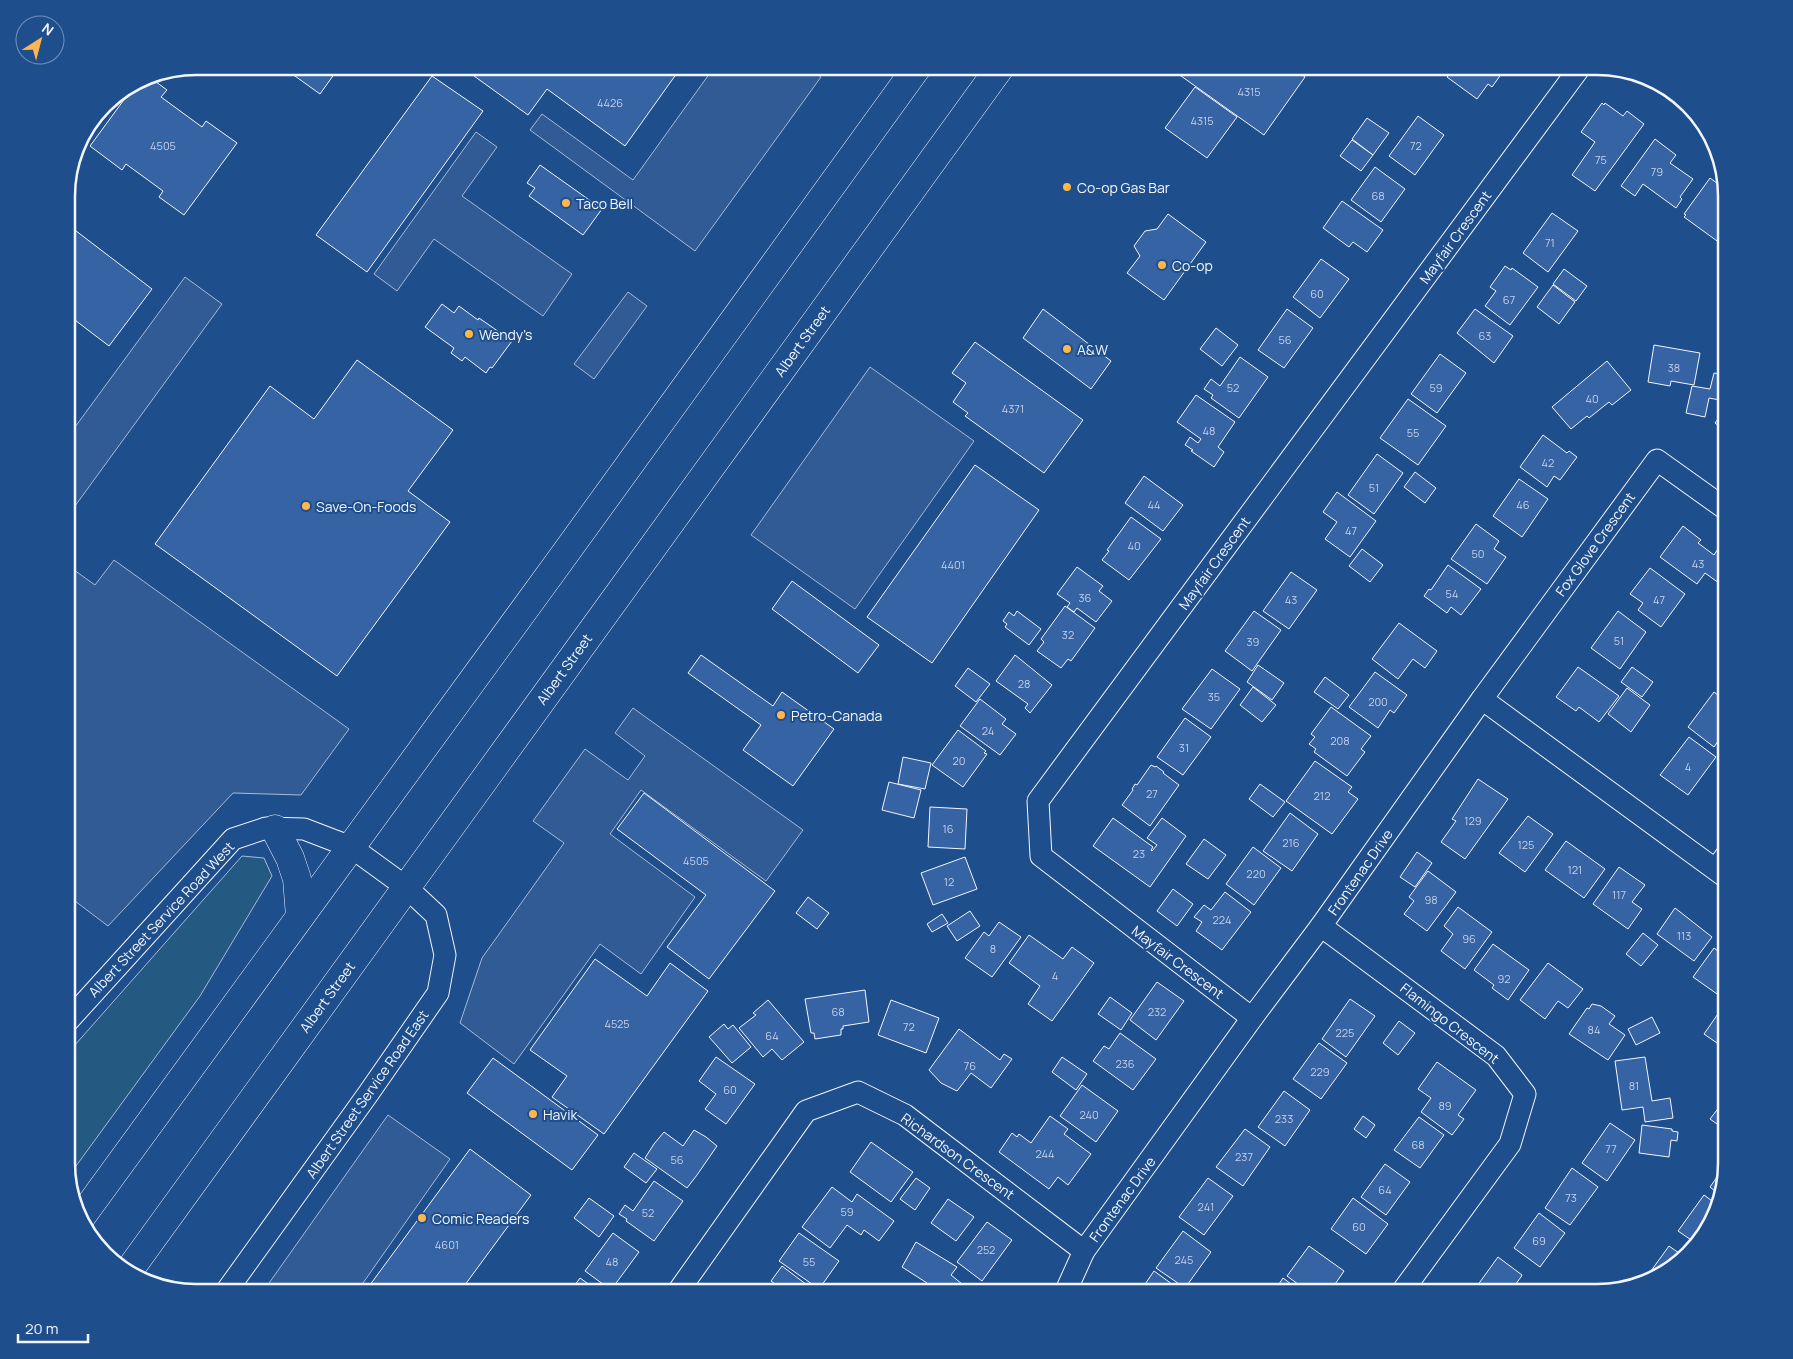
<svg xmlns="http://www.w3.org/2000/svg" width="1793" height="1359" viewBox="0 0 1793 1359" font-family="Manrope,sans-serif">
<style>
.green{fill:#245a82;stroke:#a8bbd7}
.parking{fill:#305b95;stroke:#a8bbd7}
.building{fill:#3563a3;stroke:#f2f6ff}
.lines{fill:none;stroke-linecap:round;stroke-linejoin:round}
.minor-casing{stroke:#f2f6ff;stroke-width:23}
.primary-casing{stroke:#f2f6ff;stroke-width:29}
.minor{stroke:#1f4e8c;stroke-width:21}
.primary{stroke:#1f4e8c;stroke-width:28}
.poi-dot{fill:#ffb74d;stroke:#1f4e8c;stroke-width:2}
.labels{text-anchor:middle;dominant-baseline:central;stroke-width:4;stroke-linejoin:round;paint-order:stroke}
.number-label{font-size:11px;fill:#c3d1e8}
.poi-label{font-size:14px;fill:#f2f6ff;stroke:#1f4e8c;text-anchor:start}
.street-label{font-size:14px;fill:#f2f6ff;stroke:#1f4e8c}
.rim{fill:none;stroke:#f2f6ff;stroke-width:2.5}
</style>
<rect width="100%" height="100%" fill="#1f4e8c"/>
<path class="green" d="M242 856 264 858 272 876 200 996 68 1177 67 1171V1054Z"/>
<g class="parking">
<path d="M715 66H806L821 77 695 251 530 130 542 114 633 180Z"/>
<path d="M476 132 497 147 462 196 572 274 543 316 434 239 397 291 374 274Z"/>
<path d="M185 277 222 304 67 517V438Z"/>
<path d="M628 292 647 306 594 379 574 364Z"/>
<path d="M870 367 974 441 855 609 751 535Z"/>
<path d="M114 560 349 729 301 795 233 793 108 926 67 895V565L95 585Z"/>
<path d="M633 708 803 830 766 881 641 790 610 834 695 897 641 974 600 944 514 1064 460 1023 482 958 564 843 533 821 585 749 628 780 645 756 615 733Z"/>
<path d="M388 1115 450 1159 356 1293H262Z"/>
</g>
<g class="building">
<path d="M281 66H340L320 94Z"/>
<path d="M464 66H682L625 146 547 89 528 115 463 68Z"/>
<path d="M1167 66H1289L1305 77 1264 135Z"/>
<path d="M1455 66H1507L1492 87 1488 84 1477 99 1447 77Z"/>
<path d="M148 76 167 90 161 97 202 127 206 121 237 143 184 215 159 197 163 191 126 164 122 170 90 146 137 82Z"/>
<path d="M432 76 483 111 367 272 316 235Z"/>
<path d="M1195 87 1237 117 1207 158 1165 128Z"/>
<path d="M1602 103 1604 105 1605 103 1623 116 1627 111 1644 124 1595 191 1572 175 1595 142 1581 132Z"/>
<path d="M1418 116 1444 135 1415 175 1389 156Z"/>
<path d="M1367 118 1389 133 1373 155 1352 139Z"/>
<path d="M1655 139 1676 155 1670 163 1693 179 1680 197 1682 199 1676 208 1643 184 1635 196 1621 186Z"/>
<path d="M1352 140 1373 155 1361 171 1340 156Z"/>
<path d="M540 165 602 209 583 235 529 196 535 188 527 183Z"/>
<path d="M1375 167 1405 189 1381 222 1351 200Z"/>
<path d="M1710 178 1725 189 1727 196V243L1724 246 1684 217 1686 215 1684 214Z"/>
<path d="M1342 201 1383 230 1367 252 1353 242 1349 247 1323 228Z"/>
<path d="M1552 213 1578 231 1548 272 1523 253Z"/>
<path d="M1168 214 1206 242 1164 300 1127 273 1140 256 1134 246 1145 231 1157 229Z"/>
<path d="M67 224 152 289 109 346 67 314Z"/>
<path d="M1321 259 1349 279 1320 318 1293 297Z"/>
<path d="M1505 266 1511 270 1512 268 1538 287 1510 325 1485 306 1496 291 1490 287Z"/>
<path d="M1564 269 1587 286 1576 301 1553 284Z"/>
<path d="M1553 285 1575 302 1559 324 1537 307Z"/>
<path d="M442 304 454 313 459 306 478 320 479 318 512 341 492 368 490 367 486 373 465 357 462 361 451 353 454 348 425 327Z"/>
<path d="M1043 309 1111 361 1091 389 1023 338Z"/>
<path d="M1287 309 1313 328 1284 368 1258 350Z"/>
<path d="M1475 309 1513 336 1494 363 1457 333Z"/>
<path d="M1216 328 1238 345 1222 366 1200 349Z"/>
<path d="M975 342 1083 420 1044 473 965 416 968 413 953 402 966 383 952 373Z"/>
<path d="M1654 345 1700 353 1694 385 1671 381 1670 386 1648 382Z"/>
<path d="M1440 354 1466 373 1437 413 1411 394Z"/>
<path d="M1240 357 1268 377 1239 418 1211 398 1213 395 1204 389 1211 379 1220 386Z"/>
<path d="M357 360 453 430 408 491 450 522 337 676 155 544 270 386 314 419Z"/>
<path d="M1607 361 1631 390 1612 405 1609 402 1589 418 1587 416 1571 429 1552 407Z"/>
<path d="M1714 373 1727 375 1725 401 1709 398 1705 417 1686 413 1692 386 1710 389Z"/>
<path d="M1196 395 1235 422 1218 447 1224 452 1214 467 1191 451 1193 450 1185 445 1190 437 1198 443 1201 439 1177 422Z"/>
<path d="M1408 399 1446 426 1418 465 1380 438Z"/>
<path d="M1727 407V432L1715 423Z"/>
<path d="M1543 435 1567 453 1569 451 1577 457 1560 480 1554 476 1547 487 1520 467Z"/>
<path d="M1377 454 1403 473 1374 514 1348 495Z"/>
<path d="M975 465 1039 510 932 663 867 617Z"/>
<path d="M1415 472 1436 488 1425 503 1404 487Z"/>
<path d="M1144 476 1183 505 1163 531 1125 503Z"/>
<path d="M1519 479 1548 499 1522 537 1493 516Z"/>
<path d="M1337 492 1376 521 1350 557 1325 539 1337 522 1323 512Z"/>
<path d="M1131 517 1161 539 1129 580 1102 560 1109 551 1107 550Z"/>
<path d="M1476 524 1499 541 1494 549 1506 557 1487 584 1451 559Z"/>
<path d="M1683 526 1701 540 1698 543 1714 555 1721 544 1727 548 1726 588 1705 573 1697 584 1660 557Z"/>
<path d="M1362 549 1383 565 1370 582 1349 566Z"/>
<path d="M1448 565 1481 589 1461 615 1451 607 1447 613 1424 596 1429 589 1431 590Z"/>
<path d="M1077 567 1103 586 1099 591 1112 601 1096 622 1077 608 1074 612 1067 607 1070 603 1057 594Z"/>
<path d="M1650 568 1685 594 1661 627 1638 610 1643 603 1630 594Z"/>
<path d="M1291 572 1317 590 1289 629 1263 611Z"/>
<path d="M792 581 879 645 858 673 772 609Z"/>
<path d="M1065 606 1095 628 1071 661 1068 659 1061 668 1037 651 1044 642 1041 639Z"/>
<path d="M1017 611 1041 629 1029 645 1005 627 1007 624 1003 621 1009 612 1014 616Z"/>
<path d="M1254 611 1281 630 1252 671 1225 651Z"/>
<path d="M1618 611 1646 632 1620 669 1591 648Z"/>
<path d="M1399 623 1437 651 1425 668 1413 659 1398 679 1372 659Z"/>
<path d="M701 655 773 706 782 692 834 729 793 786 743 750 761 725 688 673Z"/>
<path d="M1015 655 1052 685 1030 713 1025 708 1028 704 996 681Z"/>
<path d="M1258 665 1284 683 1272 700 1247 682Z"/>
<path d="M1578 667 1619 696 1599 722 1579 707 1576 711 1556 697Z"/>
<path d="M1632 667 1653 682 1642 697 1621 682Z"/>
<path d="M968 668 990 684 976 702 955 686Z"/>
<path d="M1212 669 1240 689 1211 729 1182 709Z"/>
<path d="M1375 672 1407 695 1394 713 1390 710 1378 728 1349 707Z"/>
<path d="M1325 677 1349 695 1338 709 1314 692Z"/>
<path d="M1253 687 1276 705 1262 722 1240 705Z"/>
<path d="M1627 688 1650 705 1631 732 1608 714Z"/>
<path d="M1714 692 1727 702V737L1723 734 1714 747 1688 727Z"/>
<path d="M980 699 1006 719 1002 724 1016 734 1000 755 960 726Z"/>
<path d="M1331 707 1371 736 1361 749 1365 752 1347 776 1314 752 1316 749 1309 744 1315 737 1311 734Z"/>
<path d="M1185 718 1211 737 1183 775 1157 757Z"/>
<path d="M958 730 986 751 984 753 987 754 963 787 932 765Z"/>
<path d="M1689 737 1716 757 1688 795 1660 775Z"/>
<path d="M903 757 931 763 925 789 898 784Z"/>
<path d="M1315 761 1352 787 1348 792 1358 799 1332 834 1286 801Z"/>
<path d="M1151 765 1155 767 1156 766 1164 772 1163 773 1179 785 1150 826 1122 805 1133 790 1132 789 1135 784 1137 785Z"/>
<path d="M1478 779 1508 799 1465 859 1441 842 1456 821 1452 819Z"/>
<path d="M889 782 921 790 914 818 882 810Z"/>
<path d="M1260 784 1285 802 1273 817 1249 799Z"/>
<path d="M644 793 775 891 709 979 667 947 706 895 617 829Z"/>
<path d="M930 807 967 809 965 849 928 847Z"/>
<path d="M1290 813 1318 834 1292 871 1263 851Z"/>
<path d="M1528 816 1553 834 1525 872 1499 853Z"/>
<path d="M1113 818 1153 847 1151 850 1152 851 1157 845 1147 838 1162 818 1186 836 1150 887 1093 846Z"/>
<path d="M1204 839 1226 855 1208 879 1186 864Z"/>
<path d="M1566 841 1605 869 1584 898 1545 870Z"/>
<path d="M1253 847 1281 868 1254 905 1226 884Z"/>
<path d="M1417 852 1432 863 1415 887 1400 877Z"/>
<path d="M965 857 977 889 933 905 921 873Z"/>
<path d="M1619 867 1645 885 1632 902 1642 909 1628 929 1593 904Z"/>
<path d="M1428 871 1456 892 1427 931 1404 914 1414 901 1409 897Z"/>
<path d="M1173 889 1193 904 1177 926 1157 911Z"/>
<path d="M1225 892 1251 912 1222 950 1196 931 1202 922 1194 917 1204 905 1211 910Z"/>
<path d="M808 897 829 913 817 929 796 913Z"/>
<path d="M1458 907 1492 932 1465 969 1441 951 1453 934 1444 926Z"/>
<path d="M1675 908 1712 937 1694 961 1657 934Z"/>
<path d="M970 911 980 926 957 941 947 926Z"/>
<path d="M942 914 948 923 932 932 927 924Z"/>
<path d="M999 922 1021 937 992 977 965 958 984 932 989 936Z"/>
<path d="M1643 933 1658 945 1641 966 1626 954Z"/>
<path d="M1029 935 1063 959 1072 947 1094 963 1052 1021 1028 1004 1040 986 1009 963Z"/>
<path d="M1493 944 1529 970 1508 1000 1492 988 1494 985 1474 970Z"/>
<path d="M1714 948 1727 958V1001L1693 977Z"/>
<path d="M595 959 647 996 670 963 708 991 604 1134 552 1097 567 1076 530 1050Z"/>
<path d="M1548 963 1583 989 1568 1008 1558 1001 1545 1019 1520 1000Z"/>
<path d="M1157 982 1184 1001 1156 1040 1130 1020Z"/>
<path d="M865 990 869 1022 843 1026V1029H841V1035L815 1039 814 1033H811L805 999Z"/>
<path d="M1110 997 1132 1013 1121 1030 1098 1014Z"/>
<path d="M1350 999 1375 1016 1346 1057 1322 1039Z"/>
<path d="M768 1000 804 1042 782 1060 772 1049 763 1057 739 1028 756 1015 753 1013Z"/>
<path d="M891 1000 939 1018 926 1053 878 1035Z"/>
<path d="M1592 1004 1601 1006 1615 1016 1609 1024 1625 1035 1608 1060 1569 1034 1587 1008 1589 1009Z"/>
<path d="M1720 1011 1727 1016V1029L1717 1043 1704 1034Z"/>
<path d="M1652 1017 1660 1033 1636 1045 1628 1029Z"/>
<path d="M1399 1021 1415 1033 1398 1055 1383 1043Z"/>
<path d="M724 1024 728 1029 733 1025 751 1047 732 1063 709 1037Z"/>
<path d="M959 1029 1000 1060 1004 1054 1012 1059 991 1088 971 1073 957 1091 941 1083 929 1070Z"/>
<path d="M1727 1031V1052L1717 1045Z"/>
<path d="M1120 1033 1156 1059 1133 1090 1093 1061 1104 1046 1109 1049Z"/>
<path d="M1319 1043 1347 1063 1321 1099 1293 1079Z"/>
<path d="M716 1057 755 1084 726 1124 705 1109 716 1094 699 1081Z"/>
<path d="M1062 1057 1087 1074 1076 1090 1052 1072Z"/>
<path d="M1645 1057 1652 1101 1670 1098 1673 1118 1645 1122 1643 1107 1622 1110 1615 1061Z"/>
<path d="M493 1058 598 1135 572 1170 467 1093Z"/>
<path d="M1437 1062 1476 1090 1458 1115 1464 1119 1452 1135 1421 1112 1431 1098 1418 1089Z"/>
<path d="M1082 1085 1118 1111 1096 1142 1060 1116Z"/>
<path d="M1284 1091 1310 1110 1285 1146 1258 1127Z"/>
<path d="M1727 1097V1131L1710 1119Z"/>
<path d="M1050 1116 1068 1129 1064 1134 1091 1154 1068 1185 1058 1177 1049 1189 999 1152 1012 1133 1017 1137 1019 1134 1031 1143Z"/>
<path d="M1363 1116 1375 1125 1366 1138 1354 1129Z"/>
<path d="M1419 1117 1444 1135 1420 1168 1394 1150Z"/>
<path d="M1610 1123 1635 1140 1607 1181 1582 1163Z"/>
<path d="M1642 1125 1672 1129V1131L1678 1132 1677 1141 1671 1140 1669 1157 1639 1153Z"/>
<path d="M1245 1129 1270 1147 1243 1186 1216 1167Z"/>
<path d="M694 1130 706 1137 717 1146 697 1175 687 1188 645 1158 654 1144 664 1132 683 1146Z"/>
<path d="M871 1142 913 1172 891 1202 850 1172Z"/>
<path d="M470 1149 531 1195 459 1293H364Z"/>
<path d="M634 1153 657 1169 646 1183 624 1167Z"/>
<path d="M1727 1163 1721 1196 1710 1187Z"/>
<path d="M1385 1164 1410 1182 1386 1215 1361 1197Z"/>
<path d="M1572 1168 1598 1187 1570 1225 1545 1208Z"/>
<path d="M916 1178 930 1188 915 1210 900 1199Z"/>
<path d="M1208 1178 1233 1196 1204 1235 1179 1217Z"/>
<path d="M654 1181 683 1201 654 1241 626 1221 627 1219 619 1214 625 1205 633 1211Z"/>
<path d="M832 1187 852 1202 857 1194 894 1221 879 1241 864 1230 861 1235 847 1225 830 1248 802 1227Z"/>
<path d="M1704 1195 1719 1206 1697 1244 1678 1231Z"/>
<path d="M589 1198 614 1216 599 1237 574 1218Z"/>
<path d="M1353 1198 1388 1224 1366 1254 1331 1229Z"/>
<path d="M948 1199 974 1217 956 1241 931 1223Z"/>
<path d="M1539 1213 1565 1233 1540 1267 1514 1248Z"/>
<path d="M987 1222 1012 1240 982 1281 957 1262Z"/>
<path d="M1183 1231 1211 1252 1185 1288 1156 1268Z"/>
<path d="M613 1233 639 1252 611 1290 585 1271Z"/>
<path d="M799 1233 839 1261 819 1289 779 1261Z"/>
<path d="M916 1242 957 1267 951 1275 973 1293H929L924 1288 927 1283 902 1267Z"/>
<path d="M1309 1246 1344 1271 1329 1293H1310L1287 1276Z"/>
<path d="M1669 1246 1683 1256 1654 1280 1643 1282Z"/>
<path d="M1498 1257 1522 1275 1521 1277 1509 1293H1472Z"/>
<path d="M782 1266 807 1285 801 1293H787L771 1281Z"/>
<path d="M1154 1271 1183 1292V1293H1139Z"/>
<path d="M580 1278 601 1293H569Z"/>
<path d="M1283 1278 1303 1293H1273Z"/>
</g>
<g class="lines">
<g class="minor-casing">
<g id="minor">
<path d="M1482 699 1657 460 1727 510"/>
<path d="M1716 869 1727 854"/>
<path d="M1321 926 1496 1056 1525 1094 1510 1144 1401 1293"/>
<path d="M1252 1018 1041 856 1038 801 1581 66"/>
<path d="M67 1022 233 839 266 828 304 829 351 847 406 887 436 915 445 955 438 993 368 1094 225 1293"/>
<path d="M677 1293 806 1111 858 1092 905 1115 1084 1251"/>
<path d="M1065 1293 1084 1251 1252 1018 1321 926 1482 699 1727 878"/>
</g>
</g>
<g class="primary-casing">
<g id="primary">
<path d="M275 829 290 858 297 879 300 916"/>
<path d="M79 1220 559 562 918 66"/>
<path d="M128 1272 1001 66"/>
</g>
</g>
<use href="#minor" class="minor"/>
<use href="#primary" class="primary"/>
</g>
<g class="poi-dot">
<circle cx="1067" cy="187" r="5"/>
<circle cx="566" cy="203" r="5"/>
<circle cx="1162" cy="265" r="5"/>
<circle cx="469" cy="334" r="5"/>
<circle cx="1067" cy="349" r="5"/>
<circle cx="306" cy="506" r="5"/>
<circle cx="781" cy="715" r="5"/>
<circle cx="533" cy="1114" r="5"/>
<circle cx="422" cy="1218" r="5"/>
</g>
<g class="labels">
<g class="number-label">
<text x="1249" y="91">4315</text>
<text x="610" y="102">4426</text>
<text x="1202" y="120">4315</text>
<text x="163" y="145">4505</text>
<text x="1416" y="145">72</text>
<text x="1601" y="159">75</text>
<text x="1657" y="171">79</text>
<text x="1378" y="195">68</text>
<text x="1550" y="242">71</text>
<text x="1317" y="293">60</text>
<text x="1509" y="299">67</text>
<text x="1485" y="335">63</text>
<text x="1285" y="339">56</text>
<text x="1674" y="367">38</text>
<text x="1233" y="387">52</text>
<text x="1436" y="387">59</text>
<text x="1592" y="398">40</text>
<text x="1013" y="408">4371</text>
<text x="1209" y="430">48</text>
<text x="1413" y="432">55</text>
<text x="1548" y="462">42</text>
<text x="1374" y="487">51</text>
<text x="1154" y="504">44</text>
<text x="1523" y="504">46</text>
<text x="1351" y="530">47</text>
<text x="1134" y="545">40</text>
<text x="1478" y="553">50</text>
<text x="1698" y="563">43</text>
<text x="953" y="564">4401</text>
<text x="1452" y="593">54</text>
<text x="1085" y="597">36</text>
<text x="1291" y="599">43</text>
<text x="1659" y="599">47</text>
<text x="1068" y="634">32</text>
<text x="1619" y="640">51</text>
<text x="1253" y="641">39</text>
<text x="1024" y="683">28</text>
<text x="1214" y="696">35</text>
<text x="1378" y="701">200</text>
<text x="988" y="730">24</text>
<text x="1340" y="740">208</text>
<text x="1184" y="747">31</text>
<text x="959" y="760">20</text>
<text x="1688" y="766">4</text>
<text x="1152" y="793">27</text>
<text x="1322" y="795">212</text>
<text x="1473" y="820">129</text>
<text x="948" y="828">16</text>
<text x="1291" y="842">216</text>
<text x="1526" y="844">125</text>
<text x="1139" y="853">23</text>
<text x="696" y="860">4505</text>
<text x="1575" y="869">121</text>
<text x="1256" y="873">220</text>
<text x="949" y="881">12</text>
<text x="1619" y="894">117</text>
<text x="1431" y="899">98</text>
<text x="1222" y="919">224</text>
<text x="1684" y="935">113</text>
<text x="1469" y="938">96</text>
<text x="993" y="948">8</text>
<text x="1055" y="975">4</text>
<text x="1504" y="978">92</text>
<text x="838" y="1011">68</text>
<text x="1157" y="1011">232</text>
<text x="617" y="1023">4525</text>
<text x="909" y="1026">72</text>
<text x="1594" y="1029">84</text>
<text x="1345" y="1032">225</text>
<text x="772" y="1035">64</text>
<text x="1125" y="1063">236</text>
<text x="970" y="1065">76</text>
<text x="1320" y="1071">229</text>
<text x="1634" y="1085">81</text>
<text x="730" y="1089">60</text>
<text x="1445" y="1105">89</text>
<text x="1089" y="1114">240</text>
<text x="1284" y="1118">233</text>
<text x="1418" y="1144">68</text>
<text x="1611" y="1148">77</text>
<text x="1045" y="1153">244</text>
<text x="1244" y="1156">237</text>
<text x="677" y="1159">56</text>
<text x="1385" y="1189">64</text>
<text x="1571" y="1197">73</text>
<text x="1206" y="1206">241</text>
<text x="847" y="1211">59</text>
<text x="648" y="1212">52</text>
<text x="1359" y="1226">60</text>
<text x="1539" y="1240">69</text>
<text x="447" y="1244">4601</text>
<text x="986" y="1249">252</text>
<text x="1184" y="1259">245</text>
<text x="612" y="1261">48</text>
<text x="809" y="1261">55</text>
</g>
<g class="poi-label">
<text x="1077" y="187">Co-op Gas Bar</text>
<text x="576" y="203">Taco Bell</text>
<text x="1172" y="265">Co-op</text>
<text x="479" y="334">Wendy's</text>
<text x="1077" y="349">A&amp;W</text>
<text x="316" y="506">Save-On-Foods</text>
<text x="791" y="715">Petro-Canada</text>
<text x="543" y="1114">Havik</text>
<text x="432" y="1218">Comic Readers</text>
</g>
<g class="street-label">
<text transform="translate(1455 237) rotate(-54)">Mayfair Crescent</text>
<text transform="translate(802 341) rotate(-54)">Albert Street</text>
<text transform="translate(1595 544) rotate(-54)">Fox Glove Crescent</text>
<text transform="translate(1214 563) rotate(-54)">Mayfair Crescent</text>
<text transform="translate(564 669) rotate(-54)">Albert Street</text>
<text transform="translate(1360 872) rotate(-55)">Frontenac Drive</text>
<text transform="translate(161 919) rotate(-47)">Albert Street Service Road West</text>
<text transform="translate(1178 962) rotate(37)">Mayfair Crescent</text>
<text transform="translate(327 997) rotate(-54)">Albert Street</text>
<text transform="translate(1450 1023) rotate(38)">Flamingo Crescent</text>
<text transform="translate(367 1094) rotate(-55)">Albert Street Service Road East</text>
<text transform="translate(958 1156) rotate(36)">Richardson Crescent</text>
<text transform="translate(1122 1199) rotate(-54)">Frontenac Drive</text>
</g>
</g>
<path d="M0 0H1793V1359H0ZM196 75H1597A121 121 0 0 1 1718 196V1163A121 121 0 0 1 1597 1284H196A121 121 0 0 1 75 1163V196A121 121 0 0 1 196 75Z" fill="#1f4e8c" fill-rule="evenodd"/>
<path class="rim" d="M196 75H1597A121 121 0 0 1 1718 196V1163A121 121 0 0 1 1597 1284H196A121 121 0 0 1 75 1163V196A121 121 0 0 1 196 75Z"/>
<g transform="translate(40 40) rotate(36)"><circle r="24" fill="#1f4e8c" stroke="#7391ba"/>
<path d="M0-4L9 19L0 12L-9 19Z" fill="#ffb74d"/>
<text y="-8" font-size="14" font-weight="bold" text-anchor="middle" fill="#f2f6ff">N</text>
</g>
<path d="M18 1334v8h70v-8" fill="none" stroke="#f2f6ff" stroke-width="2.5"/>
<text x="25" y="1334" font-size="15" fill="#f2f6ff" stroke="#1f4e8c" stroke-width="4" paint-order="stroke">20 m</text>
</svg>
